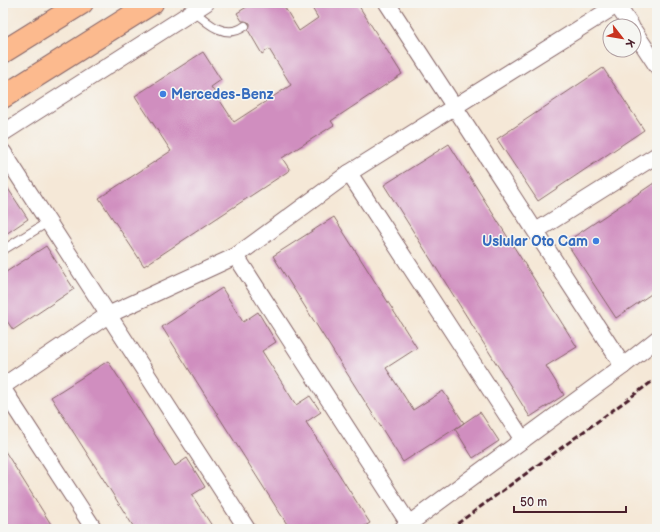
<svg xmlns="http://www.w3.org/2000/svg" width="660" height="532" viewBox="0 0 660 532" font-family="'Balsamiq Sans',sans-serif">
<style>
.building{fill:#d08ebf}
.lines{fill:none;stroke-linecap:round;stroke-linejoin:round}
.service-casing{stroke:#866567;stroke-width:10}
.minor-casing{stroke:#866567;stroke-width:18}
.trunk-casing{stroke:#866567;stroke-width:24}
.service{stroke:#fff;stroke-width:8}
.minor{stroke:#fff;stroke-width:16}
.trunk{stroke:#fcba8e;stroke-width:22}
.rail{stroke:#4a1f2b;stroke-width:3;stroke-dasharray:6 3;stroke-linecap:butt}
.shop-dot{fill:#3f7fe0;stroke:#f6f6f2;stroke-width:1.5}
.labels{text-anchor:middle;dominant-baseline:central;stroke-width:3;stroke-linejoin:round;paint-order:stroke}
.shop-label{font-size:14px;font-weight:bold;fill:#366cbe;stroke:#f6f6f2;text-anchor:start}
</style>
<rect width="100%" height="100%" fill="#f6f6f2"/>
<filter id="ink" filterUnits="userSpaceOnUse"><feTurbulence type="fractalNoise" baseFrequency=".025" numOctaves="2"/><feDisplacementMap in="SourceGraphic" scale="8" xChannelSelector="R" yChannelSelector="G"/><feConvolveMatrix kernelMatrix="1 2 1 2 8 2 1 2 1" color-interpolation-filters="sRGB"/></filter>
<filter id="wash" filterUnits="userSpaceOnUse"><feTurbulence type="fractalNoise" baseFrequency=".012" numOctaves="4" result="noise"/><feDisplacementMap in="SourceGraphic" scale="16" xChannelSelector="R" yChannelSelector="G"/><feGaussianBlur stdDeviation="0.9" result="paint"/><feColorMatrix in="noise" values="0 0 0 0 0 0 0 0 0 0 0 0 0 0 0 0 0 1.4 0 .05"/><feComposite in="paint" operator="in"/></filter>
<g filter="url(#wash)">
<rect width="100%" height="100%" fill="#f5e8d7"/>
<g id="blocks">
<g class="building">
<path d="M253 3H282L299 31 318 18 309 3H357L402 74 331 121 334 125 282 158 290 170 144 266 99 198 171 151 135 96 203 52 221 80 211 87 234 122 291 85 269 49 262 54 248 30 250 26V23L245 21H242L237 13Z"/>
<path d="M603 68 644 130 538 201 497 139Z"/>
<path d="M449 144 577 347 546 366 564 395 530 417 384 185Z"/>
<path d="M3 181 28 219 3 236Z"/>
<path d="M657 181V290L616 318 566 242Z"/>
<path d="M334 217 417 348 386 368 413 410 443 391 464 423 403 462 273 256Z"/>
<path d="M46 246 74 289 13 330 3 315V274Z"/>
<path d="M222 288 243 322 258 312 276 342 262 351 296 405 310 396 321 412 306 422 370 523 360 529H290L162 327Z"/>
<path d="M108 361 175 466 187 458 205 487 192 495 214 529H135L51 397Z"/>
<path d="M480 412 499 441 473 458 455 429Z"/>
<path d="M3 448 54 529H3Z"/>
</g>
</g>
</g>
<g filter="url(#ink)">
<use href="#blocks" fill-opacity="0" stroke="#866567" stroke-width="1"/>
<g class="lines">
<g class="service-casing">
<g id="service">
<path d="M194 11C208 24 226 40 245 26"/>
<path d="M3 250 48 222"/>
</g>
</g>
<g class="minor-casing">
<g id="minor">
<path d="M387 3 623 366"/>
<path d="M617 5 631 26"/>
<path d="M634 31 657 66"/>
<path d="M3 133 206 3"/>
<path d="M3 152 247 529"/>
<path d="M349 173 523 440"/>
<path d="M536 231 657 155"/>
<path d="M236 256 409 524"/>
<path d="M3 386 108 315 236 256 349 173 620 3"/>
<path d="M3 389 94 529"/>
<path d="M402 529 623 366 657 339"/>
</g>
</g>
<g class="trunk-casing">
<g id="trunk">
<path d="M3 52 82 3"/>
<path d="M3 97 152 3"/>
</g>
</g>
<use href="#service" class="service"/>
<use href="#minor" class="minor"/>
<use href="#trunk" class="trunk"/>
<path class="rail" d="M450 529 657 378"/>
</g>
</g>
<g class="shop-dot">
<circle cx="163" cy="94" r="4"/>
<circle cx="596" cy="241" r="4"/>
</g>
<g class="labels">
<g class="shop-label">
<text x="171" y="94">Mercedes-Benz</text>
<text x="588" y="241" text-anchor="end">Uslular Oto Cam</text>
</g>
</g>
<rect width="660" height="532" fill="none" stroke="#f6f6f2" stroke-width="16"/>
<g transform="translate(622 38) rotate(121)"><circle r="19" fill="#f6f6f2" stroke="#b1a0a2"/>
<path d="M0-3L7 15L0 10L-7 15Z" fill="#c8321e"/>
<text y="-6" font-size="11" font-weight="bold" text-anchor="middle" fill="#4a1f2b">K</text>
</g>
<path d="M514 506v6h112v-6" fill="none" stroke="#4a1f2b" stroke-width="2"/>
<text x="520" y="506" font-size="12" fill="#4a1f2b" stroke="#f6f6f2" stroke-width="3" paint-order="stroke">50 m</text>
</svg>
